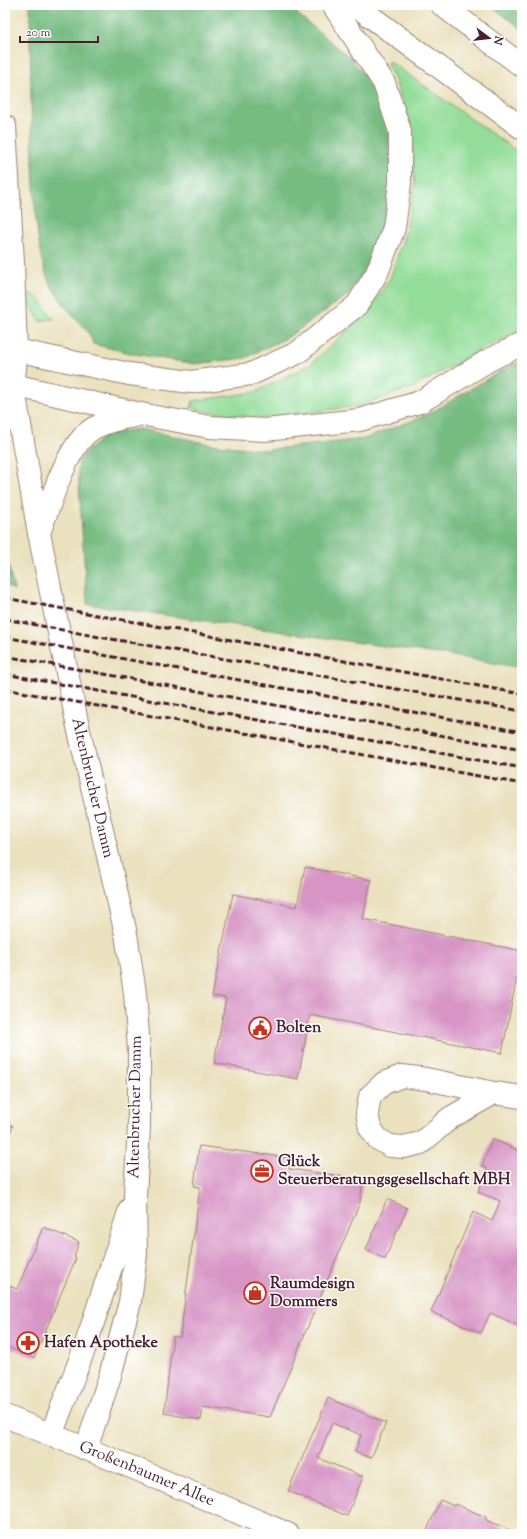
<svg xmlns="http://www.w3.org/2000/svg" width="527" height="1539" viewBox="0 0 527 1539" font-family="'Sorts Mill Goudy',serif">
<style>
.green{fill:#93dd99;stroke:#6e7e62}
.forest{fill:#76bc81;stroke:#606e56}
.building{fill:#d794c5}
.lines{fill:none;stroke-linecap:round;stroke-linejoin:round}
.minor-casing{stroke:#9a8074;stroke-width:24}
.secondary-casing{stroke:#9a8074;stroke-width:24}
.motorway-casing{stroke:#9a8074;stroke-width:24}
.minor{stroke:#fff;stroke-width:22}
.secondary{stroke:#fff;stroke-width:22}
.motorway{stroke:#fff;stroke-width:22}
.rail{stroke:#4a1f2b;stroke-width:3;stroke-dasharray:6 3;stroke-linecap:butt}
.labels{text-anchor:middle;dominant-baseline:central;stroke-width:3;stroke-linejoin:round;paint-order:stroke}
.street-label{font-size:16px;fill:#4a1f2b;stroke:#fff}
.poi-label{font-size:16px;font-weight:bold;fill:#4a1f2b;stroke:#fff;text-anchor:start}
</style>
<rect width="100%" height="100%" fill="#fff"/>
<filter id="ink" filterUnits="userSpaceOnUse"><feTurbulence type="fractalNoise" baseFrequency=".025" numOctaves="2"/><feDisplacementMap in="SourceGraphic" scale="8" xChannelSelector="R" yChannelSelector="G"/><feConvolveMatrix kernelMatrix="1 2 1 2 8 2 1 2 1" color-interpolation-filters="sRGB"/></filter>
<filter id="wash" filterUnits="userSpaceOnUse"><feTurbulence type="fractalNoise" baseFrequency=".012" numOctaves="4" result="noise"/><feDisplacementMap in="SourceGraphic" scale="16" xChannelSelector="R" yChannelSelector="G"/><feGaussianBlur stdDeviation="0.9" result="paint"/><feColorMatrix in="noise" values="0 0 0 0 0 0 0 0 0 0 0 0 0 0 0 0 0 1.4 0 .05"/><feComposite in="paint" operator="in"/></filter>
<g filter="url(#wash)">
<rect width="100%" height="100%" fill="#eae1be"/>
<g class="green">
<path d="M389 61 522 155V330L482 349 414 387 358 406 265 418 216 413 191 408 193 401 256 392 311 364 366 313 390 279 406 230 415 186 411 127 395 80 387 64Z"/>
<path d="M28 293C38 293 46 311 54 319L40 321 31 306Z"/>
</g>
<g class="forest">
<path d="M30 5H287L350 58 372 84 389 133 391 182 383 223 368 265 349 294 288 337 245 358 195 364 135 354 93 344C89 329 84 328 74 317 64 305 49 287 45 271 35 237 35 201 33 166 31 112 30 59 30 5Z"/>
<path d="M491 5H522V29L490 5Z"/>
<path d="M522 360V668L460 657 87 604 78 470 79 461 86 452 103 438 120 431 142 429 209 444 265 450 364 439 427 415 499 372Z"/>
<path d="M5 550 14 590 5 585Z"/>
</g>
<g id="blocks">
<g class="building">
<path d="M305 867 371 880 363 919 522 951 502 1053 310 1015 298 1079 214 1063 226 998 212 996 233 894 297 907Z"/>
<path d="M5 1122 13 1126 5 1145Z"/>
<path d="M492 1139 522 1152V1327L490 1313 481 1333 431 1312 473 1212 492 1221 500 1201 478 1192 487 1168 482 1166Z"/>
<path d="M199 1146 291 1158 289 1169 363 1179 360 1202 270 1417 203 1407 201 1420 164 1413 173 1336 180 1337 200 1187 194 1186Z"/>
<path d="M387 1199 407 1208 385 1259 366 1250Z"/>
<path d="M43 1227 79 1242 74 1257 76 1258 34 1358 5 1346V1284L17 1289Z"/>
<path d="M328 1398 386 1423 371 1458 355 1452 361 1435 332 1423 318 1458 363 1477 347 1516 288 1491Z"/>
<path d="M440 1500 454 1506 455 1504 486 1517V1520L519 1534H429L426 1533Z"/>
</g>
</g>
</g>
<g filter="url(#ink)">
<use href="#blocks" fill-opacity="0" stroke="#9a8074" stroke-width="1"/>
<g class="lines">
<g class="minor-casing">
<path id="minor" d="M494 1093 450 1118 421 1143 404 1147 390 1146 378 1139 370 1128 367 1113 370 1096 384 1083 402 1076 426 1079 494 1093 522 1097"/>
</g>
<g class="secondary-casing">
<g id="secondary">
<path d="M5 126 13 262 16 350 15 370"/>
<path id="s1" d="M5 361 13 385 39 533 77 722 126 934 135 993 139 1051V1127L135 1195 136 1254 130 1302 110 1376 86 1449"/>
<path id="s2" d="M5 1416 136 1469 288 1534"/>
<path d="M51 1435 85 1347 130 1209"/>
</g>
</g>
<g class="motorway-casing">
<g id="motorway">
<path d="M355 5 522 128"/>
<path d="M442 5 522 66"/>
<path d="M16 350 129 374 191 382 251 374 297 353 357 305 377 273 394 228 400 183V131L384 83 333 5"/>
<path d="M13 385 145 415 210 427 265 430 360 420 420 402 489 360 522 344"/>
<path d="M39 533C50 505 67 443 94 428 107 421 120 418 135 416"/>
</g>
</g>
<use href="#minor" class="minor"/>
<use href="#secondary" class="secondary"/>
<use href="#motorway" class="motorway"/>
<g class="rail">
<path d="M5 598 522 694"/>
<path d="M5 619 94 636 522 711"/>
<path d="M5 637 522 732"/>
<path d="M5 656 522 750"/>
<path d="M5 674 522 768"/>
<path d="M5 689 522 784"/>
</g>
</g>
</g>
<defs>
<g id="civic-ring" transform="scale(1.15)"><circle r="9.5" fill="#fff" stroke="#c8321e" stroke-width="1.5"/><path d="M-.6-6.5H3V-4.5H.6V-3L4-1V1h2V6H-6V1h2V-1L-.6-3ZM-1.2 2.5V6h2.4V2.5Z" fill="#c8321e"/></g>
<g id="office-ring" transform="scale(1.15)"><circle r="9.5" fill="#fff" stroke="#c8321e" stroke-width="1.5"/><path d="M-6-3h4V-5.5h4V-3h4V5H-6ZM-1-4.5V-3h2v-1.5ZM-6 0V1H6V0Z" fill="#c8321e"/></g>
<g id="shop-ring" transform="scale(1.15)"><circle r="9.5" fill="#fff" stroke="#c8321e" stroke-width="1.5"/><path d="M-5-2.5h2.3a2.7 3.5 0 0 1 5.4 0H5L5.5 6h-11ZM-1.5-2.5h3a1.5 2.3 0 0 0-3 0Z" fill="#c8321e"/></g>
<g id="pharmacy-ring" transform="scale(1.15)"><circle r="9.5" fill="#fff" stroke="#c8321e" stroke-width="1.5"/><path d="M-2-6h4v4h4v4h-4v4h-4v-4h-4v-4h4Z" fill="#c8321e"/></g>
</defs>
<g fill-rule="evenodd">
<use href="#civic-ring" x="260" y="1028"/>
<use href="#office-ring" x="262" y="1171"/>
<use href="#shop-ring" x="255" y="1293"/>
<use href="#pharmacy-ring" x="28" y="1343"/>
</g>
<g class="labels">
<g class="street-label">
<text stroke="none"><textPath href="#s1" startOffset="436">Altenbrucher Damm</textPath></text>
<text transform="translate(136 1107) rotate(-89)">Altenbrucher Damm</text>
<text stroke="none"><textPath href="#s2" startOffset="153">Großenbaumer Allee</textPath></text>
</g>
<g class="poi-label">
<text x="276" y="1028">Bolten</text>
<text x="278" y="1162">Glück<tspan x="278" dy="18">Steuerberatungsgesellschaft MBH</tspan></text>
<text x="270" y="1284">Raumdesign<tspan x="270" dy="18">Dommers</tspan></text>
<text x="44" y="1343">Hafen Apotheke</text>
</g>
</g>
<rect width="527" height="1539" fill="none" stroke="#fff" stroke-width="20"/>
<g transform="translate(489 38) rotate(105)" stroke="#ffffff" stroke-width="3" paint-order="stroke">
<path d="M0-3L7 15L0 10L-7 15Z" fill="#4a1f2b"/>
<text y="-6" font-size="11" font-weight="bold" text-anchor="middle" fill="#4a1f2b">N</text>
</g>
<path d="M20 36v6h78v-6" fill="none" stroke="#4a1f2b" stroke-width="2"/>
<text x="26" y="36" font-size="12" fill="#4a1f2b" stroke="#ffffff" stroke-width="3" paint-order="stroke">20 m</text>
</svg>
